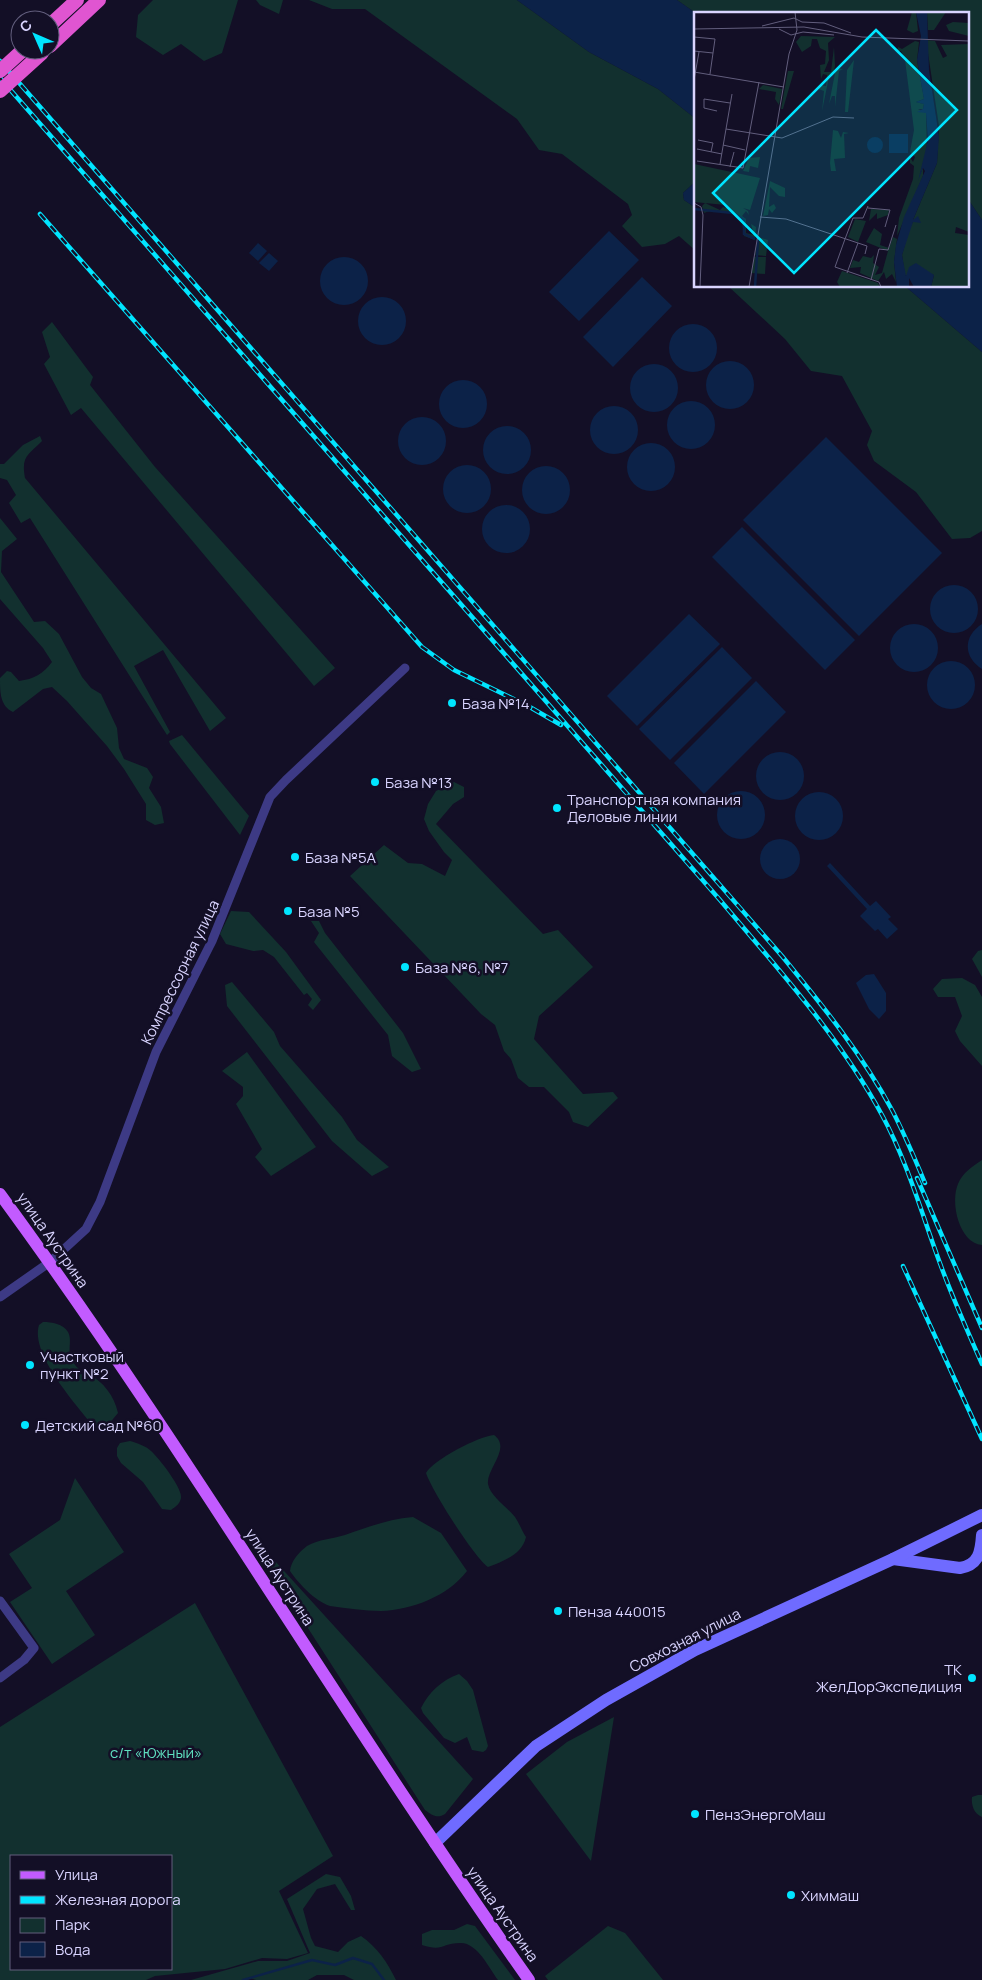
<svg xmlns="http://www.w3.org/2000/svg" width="982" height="1980" viewBox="0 0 982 1980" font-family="Manrope,sans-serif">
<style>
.green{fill:#12302f;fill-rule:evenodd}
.water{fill:#0c2248}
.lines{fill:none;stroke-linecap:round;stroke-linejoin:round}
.stream{stroke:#0c2248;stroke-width:2.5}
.minor{stroke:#3d3a85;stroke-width:9}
.secondary{stroke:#6f6bff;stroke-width:12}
.primary{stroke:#c25bff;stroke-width:12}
.trunk{stroke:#e055d1;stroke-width:14}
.rail-casing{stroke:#00e5ff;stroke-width:4.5}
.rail{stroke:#130f26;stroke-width:2.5;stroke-dasharray:8;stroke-linecap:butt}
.trunk-bridge{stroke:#e055d1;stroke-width:14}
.poi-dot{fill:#00e5ff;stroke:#130f26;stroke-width:2}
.labels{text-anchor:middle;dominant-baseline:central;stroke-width:5;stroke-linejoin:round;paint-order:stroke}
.poi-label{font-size:15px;fill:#d9d4ff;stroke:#130f26;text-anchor:start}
.street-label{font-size:15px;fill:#d9d4ff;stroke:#130f26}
.park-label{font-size:15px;fill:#5fe0c0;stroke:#130f26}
.inset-river{fill:none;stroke:#0c2248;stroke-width:2.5}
.inset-road{fill:none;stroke:#625e7d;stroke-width:1}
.view{fill:#00e5ff;fill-opacity:0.15;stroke:#00e5ff;stroke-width:2.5}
.inset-edge{fill:none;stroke:#d9d4ff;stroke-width:2.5}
</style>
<rect width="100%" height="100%" fill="#130f26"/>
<g class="green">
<path d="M153 0H238L222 53 204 61 181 44 163 55 136 37 138 15Z"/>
<path d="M256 0H283L279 14 260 5Z"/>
<path d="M309 0H517L589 52 658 89 696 119V181L683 193 684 200 696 208V251L679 236 665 244 642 247 622 226 632 215 628 204 562 154 539 150 517 119 365 9H332Z"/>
<path d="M677 0H982V220L968 199V14H697Z"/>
<path d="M728 286H905L982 352V531L970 538 952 539 916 492 874 461 867 445 872 431 842 376 811 371 785 339Z"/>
<path d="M52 322 93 377 90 385 155 467 335 668 314 686 81 408 71 415 44 364 50 357 42 332Z"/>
<path d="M40 436 42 441C28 455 21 456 25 478L226 718 210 731 163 650 134 666 170 732 167 735 30 518 21 523 9 503 16 495 7 480 0 478V464H4L23 445Z"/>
<path d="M0 518 17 539 2 551 1 572 34 622 45 621 59 634 82 677 91 688 101 694 117 728 119 748 124 759 147 768 153 777 149 788 161 807 164 823 155 825 146 820V804L124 769 107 746 67 701 52 687 43 689 13 712C0 706 0 692 0 678L7 671 11 672 19 681C34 679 43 674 52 662L43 648 0 599Z"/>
<path d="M182 735 249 816 240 835 170 744 169 741Z"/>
<path d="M454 782 464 787V797L453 804 436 824 543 934 558 930 593 967 539 1016 534 1039 583 1094 613 1092 618 1098 588 1127 573 1122 569 1112 544 1087H529L518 1078 511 1059 504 1051 495 1025 481 1014 350 876 384 845 408 863 422 864 445 876 452 860 444 852 429 831 424 819 428 804 436 791Z"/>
<path d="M231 911 249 912 286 952 321 1000 313 1010 308 1005 312 999 307 993 304 995 274 957 263 950 253 951 226 944 220 934Z"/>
<path d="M311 921H319L325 933 403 1033 421 1069 412 1072 392 1056 388 1035 314 942 319 933Z"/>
<path d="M982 950V977L972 959 978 951Z"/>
<path d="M962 978 975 985 982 997V1066L960 1041 955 1031 962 1016 955 997H938L933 989 942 979Z"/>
<path d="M232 982 274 1032 280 1046 342 1117 357 1140 389 1167 372 1176 332 1141 227 1006 225 985Z"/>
<path d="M247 1052 316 1147 271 1176 255 1157 262 1149 236 1104 243 1096V1087L222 1071Z"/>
<path d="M982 1160V1245C959 1243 950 1202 958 1184 963 1172 972 1167 982 1160Z"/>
<path d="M43 1322C52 1322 63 1324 68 1332 73 1341 66 1352 73 1362 77 1369 81 1370 88 1374 104 1382 114 1396 118 1413L108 1425 100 1429 93 1426C76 1404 30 1354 39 1325Z"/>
<path d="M494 1435C512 1448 486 1469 488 1484 490 1496 507 1507 515 1517 519 1523 522 1531 526 1537 522 1555 503 1561 488 1567 474 1557 432 1491 426 1473 433 1460 479 1436 494 1435Z"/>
<path d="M130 1441C137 1443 146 1446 151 1451 159 1458 183 1489 181 1498 180 1504 175 1507 171 1510L162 1509 143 1482 121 1463 117 1456V1448L120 1443Z"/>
<path d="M75 1478 124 1552 66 1591 95 1635 52 1664 10 1602 32 1588 9 1554 60 1520Z"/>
<path d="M413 1517 441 1533 467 1571C448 1596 412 1610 381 1611 364 1611 347 1608 330 1606 315 1601 299 1584 290 1571 291 1561 299 1552 307 1546 319 1539 332 1539 345 1535 368 1527 389 1519 413 1517Z"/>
<path d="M275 1561 473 1779 445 1814C437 1819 432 1815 425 1810L268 1566Z"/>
<path d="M195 1603 333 1856 279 1891 308 1953 287 1959 262 1958 225 1969 155 1976 146 1980H0V1727ZM171 1856V1969H11V1856Z"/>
<path d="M459 1674 467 1681 473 1690 488 1746 486 1750 483 1752 472 1750 467 1737 455 1743 444 1738 423 1713 421 1708C429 1692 442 1680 459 1674Z"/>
<path d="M614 1717 591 1861 526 1774 567 1742Z"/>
<path d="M978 1795H982V1817C974 1814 971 1805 972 1797Z"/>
<path d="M326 1874 340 1877 351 1896 355 1910H351L335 1884 317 1889 303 1909 311 1938 315 1946 338 1952 348 1942 361 1936C378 1948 387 1962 396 1980H354L344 1975H317L308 1980H256L250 1978 248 1980H191L258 1961H287L310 1953 287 1899Z"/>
<path d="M467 1924 475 1926 515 1980H498C489 1968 477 1942 460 1943 442 1943 443 1952 422 1945V1934L432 1930H454Z"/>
<path d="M608 1926 625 1933 663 1980H548L545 1976Z"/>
</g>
<g class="water">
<path d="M517 0H677L697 14 696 119 658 89 589 52Z"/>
<path d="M696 181V208L684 200 683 193Z"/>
<path d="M968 199 982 220V352L905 286H968Z"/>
<path d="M609 231 639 260 579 321 549 292Z"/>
<path d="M258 243 267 251 258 261 249 253Z"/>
<path d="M269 253 278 261 269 271 259 263Z"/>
<circle cx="344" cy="281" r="24"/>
<path d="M642 277 672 306 613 367 583 337Z"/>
<circle cx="382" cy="321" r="24"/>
<circle cx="693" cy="348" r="24"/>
<circle cx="730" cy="385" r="24"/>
<circle cx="654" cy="388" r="24"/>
<circle cx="463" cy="404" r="24"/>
<circle cx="691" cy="425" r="24"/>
<circle cx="614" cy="430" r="24"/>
<circle cx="422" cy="441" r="24"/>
<circle cx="507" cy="450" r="24"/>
<path d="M826 437 942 553 859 636 743 520Z"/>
<circle cx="651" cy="467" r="24"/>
<circle cx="467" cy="489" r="24"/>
<circle cx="546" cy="490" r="24"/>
<circle cx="506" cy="529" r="24"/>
<path d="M742 527 855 640 825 670 712 557Z"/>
<circle cx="954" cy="609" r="24"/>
<path d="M689 614 720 644 637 726 607 696Z"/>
<circle cx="914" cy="648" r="24"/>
<path d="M982 624V669C963 657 963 636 982 624Z"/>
<path d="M722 647 752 678 670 760 639 729Z"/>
<circle cx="951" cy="685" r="24"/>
<path d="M756 681 786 712 704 794 674 763Z"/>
<circle cx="780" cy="776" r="24"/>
<circle cx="741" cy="815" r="24"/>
<circle cx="819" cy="816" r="24"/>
<circle cx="780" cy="859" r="20"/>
<path d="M830 863 870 906 876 901 891 917 888 919 898 929 887 939 878 929 875 931 860 916 867 909 827 866Z"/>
<path d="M874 974 886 993V1011L879 1019 869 1009 856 983 866 975Z"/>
</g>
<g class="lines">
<path class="stream" d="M243 1980 312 1960 335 1965 353 1958 372 1964 384 1980"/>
<g class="minor">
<path d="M0 1297 50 1262 86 1229 100 1202 156 1052 212 941 270 797 286 780 405 668"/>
<path d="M0 1601 34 1648 24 1660 0 1678"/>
</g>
<g class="secondary">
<path d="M893 1559 960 1568C979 1565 981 1551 982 1535"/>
<path d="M435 1843 536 1746 606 1700 695 1650 893 1559 982 1515"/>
</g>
<path class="primary" d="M0 1194C187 1449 347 1722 529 1980"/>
<g class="trunk">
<path d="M50 25 77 0"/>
<path d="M50 46 99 0"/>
</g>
<g class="rail-casing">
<g id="rail">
<path d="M0 61 782 956C822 1005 862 1054 892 1110 904 1133 915 1159 925 1183"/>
<path d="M0 78 720 900C778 969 839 1036 882 1115 908 1163 922 1215 941 1266 953 1299 968 1332 982 1364"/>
<path d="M40 214 422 647 454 670 528 706 561 725"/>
<path d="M917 1178 982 1328"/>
<path d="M903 1266 982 1439"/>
</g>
</g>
<use href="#rail" class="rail"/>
<g class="trunk-bridge">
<path d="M0 71 23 50"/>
<path d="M0 91 42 53"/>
</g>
</g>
<g class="poi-dot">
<circle cx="452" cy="703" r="5"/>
<circle cx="375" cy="782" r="5"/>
<circle cx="557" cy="808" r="5"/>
<circle cx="295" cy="857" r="5"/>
<circle cx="288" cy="911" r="5"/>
<circle cx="405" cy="967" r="5"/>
<circle cx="30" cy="1365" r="5"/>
<circle cx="25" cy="1425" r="5"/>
<circle cx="558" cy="1611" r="5"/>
<circle cx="972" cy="1678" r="5"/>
<circle cx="695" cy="1814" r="5"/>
<circle cx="791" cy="1895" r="5"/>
</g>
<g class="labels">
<g class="poi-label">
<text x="462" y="703">База №14</text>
<text x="385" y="782">База №13</text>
<text x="567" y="799">Транспортная компания<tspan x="567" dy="17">Деловые линии</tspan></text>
<text x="305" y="857">База №5А</text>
<text x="298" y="911">База №5</text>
<text x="415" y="967">База №6, №7</text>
<text x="40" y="1356">Участковый<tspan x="40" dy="17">пункт №2</tspan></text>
<text x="35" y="1425">Детский сад №60</text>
<text x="568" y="1611">Пенза 440015</text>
<text x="962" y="1669" text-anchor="end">ТК<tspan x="962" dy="17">ЖелДорЭкспедиция</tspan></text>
<text x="705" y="1814">ПензЭнергоМаш</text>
<text x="801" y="1895">Химмаш</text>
</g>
<g class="street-label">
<text transform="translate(180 972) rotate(-64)">Компрессорная улица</text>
<text transform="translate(53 1240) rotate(55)">улица Аустрина</text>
<text transform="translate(280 1577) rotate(57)">улица Аустрина</text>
<text transform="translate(685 1640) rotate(-27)">Совхозная улица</text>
<text transform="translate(503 1914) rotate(55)">улица Аустрина</text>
</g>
<g class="park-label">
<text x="156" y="1752">с/т «Южный»</text>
</g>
</g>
<g transform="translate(694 12)">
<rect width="275" height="275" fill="#130f26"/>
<path d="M218 0H222L224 19 219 21 213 18ZM233 0H252L240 18H234ZM259 10 275 11V24L255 19 252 13ZM107 24 141 25 134 31 135 48 130 60H137L140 35 141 54 139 63 135 65 128 99 130 79 124 77 125 73 132 74 133 63 129 62 127 67 126 53 131 52 132 39 126 36 123 27H118L117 34 108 40 102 30ZM232 28 241 29 249 46 253 44 247 33 275 32V220L262 215 261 221 275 223V275H237L240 263 216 256 214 264 211 263 208 243 216 215 219 210H226L219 208 243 151 245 114ZM221 29 225 30 223 48 230 87 222 90 230 92 229 97H224L232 101 233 138 226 162 229 156V164L203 224 205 206 219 167 220 154 216 151V145L219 150 221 145 216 140 220 118 211 48 207 39H203L204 35 208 37ZM160 48 154 100H151L153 58ZM142 56 149 57 145 59 141 95V84H138L135 92ZM94 59H100L89 97H87ZM69 73 88 77 85 93 81 87 82 80 65 77ZM139 118 144 119 147 126 149 120 155 121 150 122 151 146 140 147 142 159H137L136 151ZM66 145 64 156 56 154 55 160 49 159 55 146ZM0 152 66 166 56 198 49 196 54 199 55 203 52 199 48 204 52 207V221L60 223 57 212 62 215 61 228 50 224 48 209 40 201 18 198 10 201 8 194 11 191 26 198 29 195 36 197 32 193 0 190ZM76 169 91 176V185L85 184 76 175 75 195 80 192 82 196 78 201 75 197 74 203 69 204ZM177 197 195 198 194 203 183 207V201L175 209ZM161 207 172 209 164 230 154 225ZM180 216 188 222 186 233 195 236 199 225 203 227 200 250 202 270 198 262 192 267 190 260 184 269 166 261 167 255 156 256 159 248 165 250 169 244 177 246 180 243 179 251 185 255 181 263 188 261 194 239 172 230ZM64 225 74 228 72 244 61 243ZM60 245H72L71 262 57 261ZM148 259 184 271 186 275H146L143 270Z" fill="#12302f"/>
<path d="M222 0H233L235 58 245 125 243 151 219 208 224 204 227 211 219 210 208 243 212 264 215 255 222 251 240 263 237 275H220L215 266V275H203L200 250 202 233 210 205 231 159 229 156 224 169 234 128 232 101 223 100 229 97 230 92 222 90 230 87 223 48 227 24ZM195 122H214V141H195ZM173 133a8 8 0 1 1 16 0a8 8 0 1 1-16 0Z" fill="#0c2248"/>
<path class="inset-river" d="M0 197 39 201 50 208V222L61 227M61 275 64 228"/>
<path class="inset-road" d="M68 14 100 6 108 10 130 11 157 21M0 17 110 15 168 25 275 29M85 17 97 23 109 20 140 23M0 25 21 27 16 62M0 39 19 41M0 60 90 75M0 68 5 40M23 99 10 96V87L36 91M32 117 88 126 139 105 160 106M4 128 19 131 17 140M29 133 51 138M3 137 28 142M3 149 49 156 65 70M26 152 38 82M36 155 40 140M0 191 7 195 9 203 6 275M174 196 196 198 191 215M66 205 92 207 164 231 153 261M151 227 159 206H169L174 194M151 227 141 255 185 270 187 275M164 231 173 234 171 242M177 268 185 237 194 238 202 213M55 275 95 42 103 18 101 0"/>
<path class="view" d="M182 18 263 98 100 261 19 181Z"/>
<rect width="275" height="275" class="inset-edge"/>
</g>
<rect x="10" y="1855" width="162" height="115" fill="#130f26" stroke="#625e7d"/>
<rect x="20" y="1871" width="25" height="8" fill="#c25bff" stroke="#625e7d"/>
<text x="55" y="1880" font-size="15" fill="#d9d4ff">Улица</text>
<rect x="20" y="1896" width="25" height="8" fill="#00e5ff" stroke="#625e7d"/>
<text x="55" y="1905" font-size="15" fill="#d9d4ff">Железная дорога</text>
<rect x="20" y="1918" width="25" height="15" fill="#12302f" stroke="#625e7d"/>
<text x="55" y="1930" font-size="15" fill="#d9d4ff">Парк</text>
<rect x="20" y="1942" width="25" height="15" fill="#0c2248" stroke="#625e7d"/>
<text x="55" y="1955" font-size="15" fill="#d9d4ff">Вода</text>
<g transform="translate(35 35) rotate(315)"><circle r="24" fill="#130f26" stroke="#625e7d"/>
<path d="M0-4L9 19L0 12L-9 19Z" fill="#00e5ff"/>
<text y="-8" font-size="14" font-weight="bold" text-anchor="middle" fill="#d9d4ff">С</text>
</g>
</svg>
